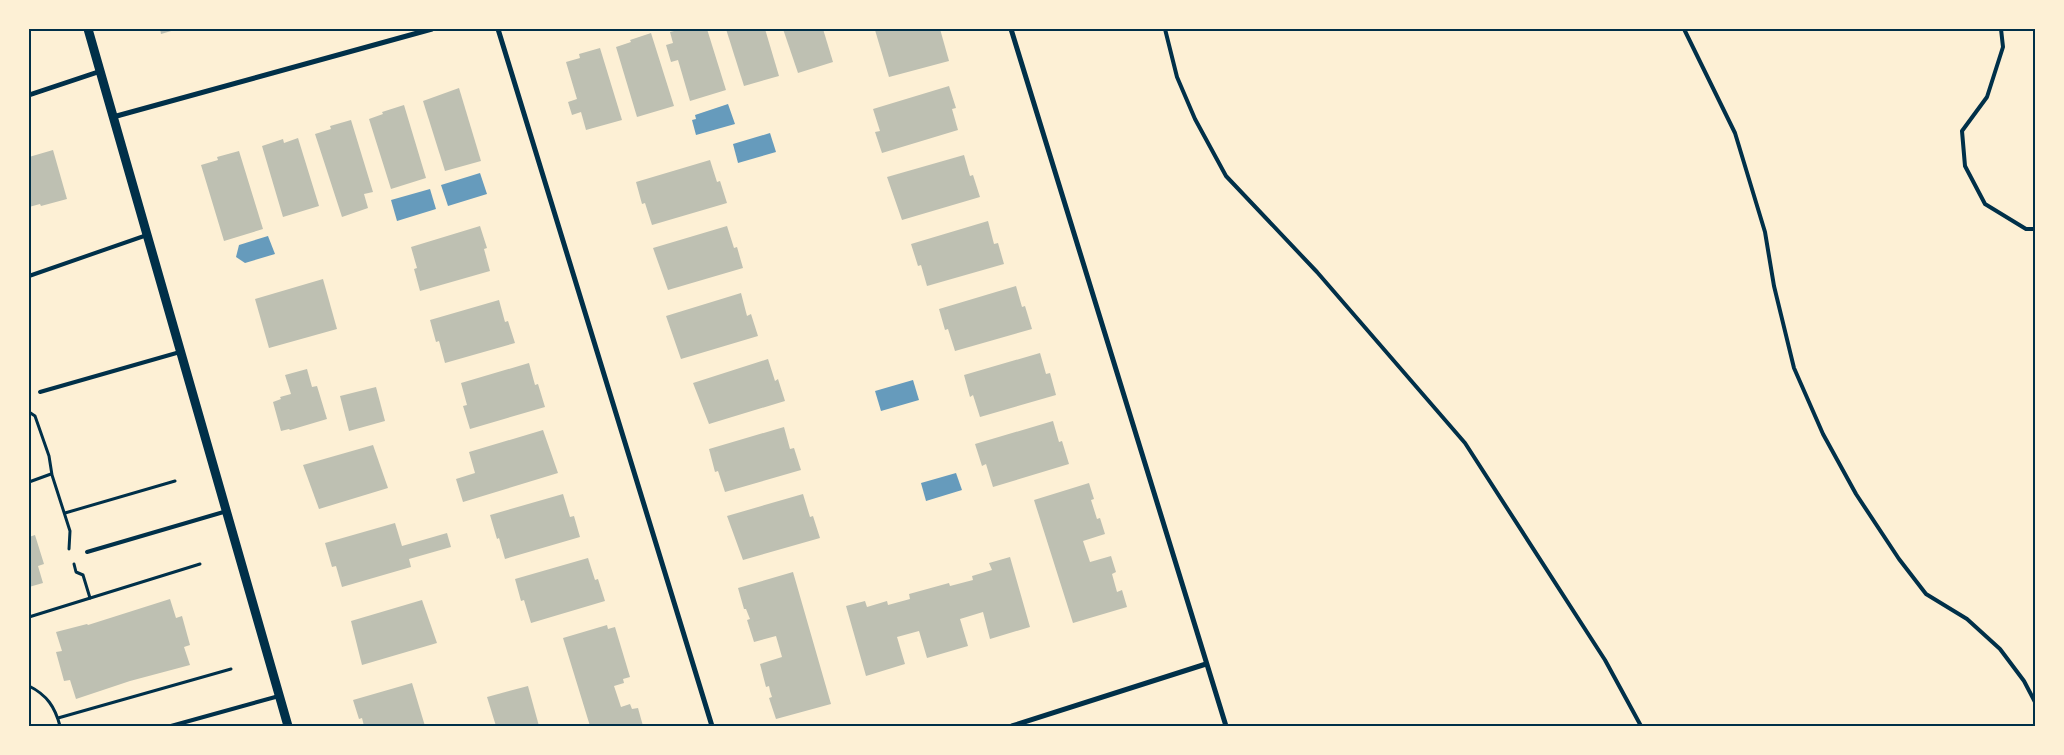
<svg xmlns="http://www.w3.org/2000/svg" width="2064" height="755" viewBox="0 0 2064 755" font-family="Georgia,serif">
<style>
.water{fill:#669bbc}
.building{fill:#bec0b2}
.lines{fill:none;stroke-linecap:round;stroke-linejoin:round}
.path{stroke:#003049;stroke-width:3}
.service{stroke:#003049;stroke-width:4}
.minor{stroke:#003049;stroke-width:5}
.tertiary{stroke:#003049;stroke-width:9}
.neatline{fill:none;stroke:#003049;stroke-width:2}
</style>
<rect width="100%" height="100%" fill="#fdf0d5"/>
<g class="water">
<path d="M728 104 735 124 696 135 692 120 696 119 695 115Z"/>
<path d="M770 133 776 152 738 163 733 144Z"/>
<path d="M480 173 487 194 448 206 441 185Z"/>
<path d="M430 189 436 209 397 221 391 200Z"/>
<path d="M268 236 275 254 245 263 236 257 239 245Z"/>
<path d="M913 380 919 400 881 411 875 391Z"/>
<path d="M956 473 962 490 926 501 921 483Z"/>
</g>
<g class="building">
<path d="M160 29H178L161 34Z"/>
<path d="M682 29H707L726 90 690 101 678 60 671 62 666 45 673 43 670 32Z"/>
<path d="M726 29H765L779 76 744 86Z"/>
<path d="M783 29H823L833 62 798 73Z"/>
<path d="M879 29H940L949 61 889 77 875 30Z"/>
<path d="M651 33 674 106 637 117 616 47 631 42 630 40Z"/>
<path d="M600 48 622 120 586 130 581 112 572 115 568 102 577 99 566 62 580 58 579 54Z"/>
<path d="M949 86 956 108 952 109 958 130 882 153 875 132 880 131 873 109Z"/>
<path d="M459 88 481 161 445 171 423 101Z"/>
<path d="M404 105 426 178 391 189 369 119 383 114 382 112Z"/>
<path d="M351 120 373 192 364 194 368 208 342 217 315 134 331 129 330 126Z"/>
<path d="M298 138 319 206 283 217 262 146 283 139 284 143Z"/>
<path d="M53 150 67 199 41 206 40 204 29 207V157Z"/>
<path d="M239 151 263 229 224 241 201 165 218 160 217 157Z"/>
<path d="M964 155 970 176 973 175 980 197 902 220 887 177Z"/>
<path d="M710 160 717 182 720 181 727 203 652 225 645 203 642 204 636 182Z"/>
<path d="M988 221 994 244 998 243 1004 264 927 286 921 265 918 266 911 244Z"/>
<path d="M480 226 487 248 484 249 490 271 420 291 414 269 417 268 411 247Z"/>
<path d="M727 226 734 248 737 247 743 268 668 290 653 248Z"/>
<path d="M323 279 337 329 269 348 255 299Z"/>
<path d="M1016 286 1022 307 1025 306 1032 329 955 351 948 329 945 330 939 309Z"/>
<path d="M741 293 747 316 751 314 758 336 681 359 666 316Z"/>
<path d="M499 300 505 322 508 321 515 343 445 363 439 341 436 342 430 320Z"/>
<path d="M1040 353 1046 374 1050 373 1056 395 980 417 973 395 970 397 964 375Z"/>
<path d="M768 359 775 381 778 379 785 401 709 424 693 383Z"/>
<path d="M529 363 535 385 538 384 545 407 470 429 463 406 467 405 461 383Z"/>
<path d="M307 369 312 387 317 386 327 419 290 430 289 429 281 431 273 402 281 399 280 397 291 394 285 375Z"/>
<path d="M376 387 385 421 349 431 340 396Z"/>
<path d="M1053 421 1059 442 1062 441 1069 464 993 487 986 464 982 466 975 444Z"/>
<path d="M784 427 790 449 794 448 801 470 725 492 718 471 715 472 709 449Z"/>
<path d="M543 430 558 473 463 502 456 479 475 473 469 452Z"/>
<path d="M373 445 388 488 319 509 303 465Z"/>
<path d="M1089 483 1094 499 1091 500 1097 519 1100 518 1105 534 1083 541 1090 562 1111 556 1116 572 1112 574 1117 592 1122 590 1127 607 1073 623 1034 500Z"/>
<path d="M563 494 570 517 574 516 580 537 505 559 499 538 497 539 490 515Z"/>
<path d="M803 494 810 517 813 516 820 538 743 560 727 516Z"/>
<path d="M395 523 402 546 447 533 451 547 409 559 411 567 342 587 336 566 332 567 325 543Z"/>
<path d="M35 535 44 564 38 566 43 583 29 587V537Z"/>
<path d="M1010 557 1030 627 990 639 983 612 960 619 968 646 927 658 919 631 897 637 905 664 866 676 846 606 865 601 867 607 887 601 888 605 910 599 909 594 949 583 950 586 973 580 972 576 992 570 989 563Z"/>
<path d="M588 558 595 580 598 579 605 601 531 623 524 600 521 601 515 579Z"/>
<path d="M793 572 831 704 776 719 769 698 772 697 770 691 769 686 766 687 760 664 782 657 776 636 754 642 747 620 750 619 746 609H744L738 588Z"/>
<path d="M170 599 176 618 182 616 190 645 184 647 190 665 130 681 76 699 70 680 64 681 56 652 62 651 56 632 87 624 88 625Z"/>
<path d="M422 600 437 643 362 665 351 621Z"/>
<path d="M607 625 608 629 615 627 630 677 623 679 624 683 614 686 621 707 630 704 632 709 638 708 643 726H590L563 638Z"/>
<path d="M412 683 425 726H364L362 718 359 719 353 700Z"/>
<path d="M528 686 539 726H496L487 697Z"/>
</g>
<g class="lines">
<g class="path">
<path d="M29 412 35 416 49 456 52 475 70 531 69 549"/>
<path d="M29 482 51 474"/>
<path d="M65 513 175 481"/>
<path d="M74 564 76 572 83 575 90 598"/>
<path d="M29 617 200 564"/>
<path d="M29 686C47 695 55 707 60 726"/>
<path d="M58 718 231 669"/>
</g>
<g class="service">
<path d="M1165 29 1177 77 1195 119 1226 176 1317 272 1465 443 1605 660 1641 726"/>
<path d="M1684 29 1735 133 1765 232 1774 286 1794 368 1823 434 1856 494 1899 559 1926 594 1967 619 2000 649 2024 681 2035 702"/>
<path d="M2001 29 2003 47 1987 97 1962 131 1965 166 1985 204 2026 229H2035"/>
<path d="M29 276 147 235"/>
<path d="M40 392 180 352"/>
<path d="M87 552 227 511"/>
<path d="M171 726 279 696"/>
</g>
<g class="minor">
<path d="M498 29 712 726"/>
<path d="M1011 29 1226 726"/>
<path d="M29 95 101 71"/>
<path d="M113 117 432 29"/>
<path d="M1012 726 1206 664"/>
</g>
<path class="tertiary" d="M88 29 288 726"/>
</g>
<rect width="2064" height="755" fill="none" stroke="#fdf0d5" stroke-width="60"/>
<rect x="30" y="30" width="2004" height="695" class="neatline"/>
</svg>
